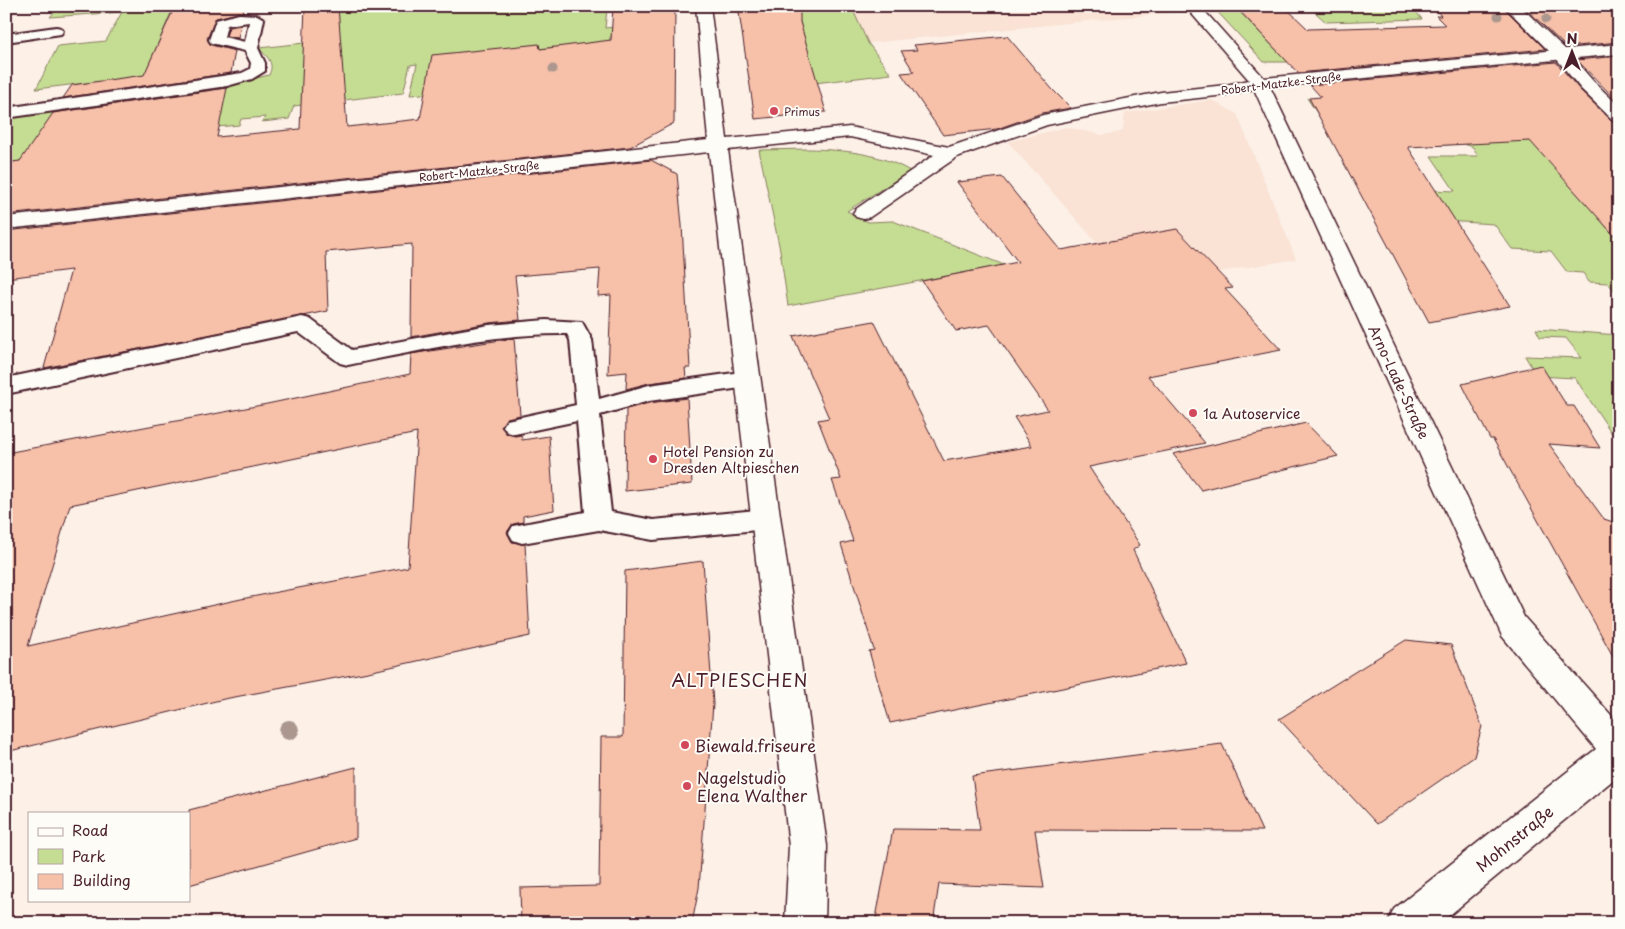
<svg xmlns="http://www.w3.org/2000/svg" width="1625" height="929" viewBox="0 0 1625 929" font-family="'Playpen Sans',sans-serif">
<style>
.built{fill:#fae2d4}
.green{fill:#c5dd93;stroke:#887e5f}
.building{fill:#f6c0a9;stroke:#4a1f2b;fill-rule:evenodd}
.lines{fill:none;stroke-linecap:round;stroke-linejoin:round}
.service-casing{stroke:#4a1f2b;stroke-width:4}
.minor-casing{stroke:#4a1f2b;stroke-width:3}
.tertiary-casing{stroke:#4a1f2b;stroke-width:3}
.service{fill:#fdfcf7;fill-rule:evenodd}
.minor{fill:#fdfcf7;fill-rule:evenodd}
.tertiary{fill:#fdfcf7;fill-rule:evenodd}
.tree{fill:#ab978e}
.poi-dot{fill:#d1495b;stroke:#fdfcf7;stroke-width:2}
.labels{text-anchor:middle;dominant-baseline:central;stroke-width:4;stroke-linejoin:round;paint-order:stroke}
.far-street-label{font-size:11px;fill:#4a1f2b;stroke:#fdfcf7}
.far-poi-label{font-size:11px;fill:#4a1f2b;stroke:#fdfcf7;text-anchor:start}
.street-label{font-size:14px;fill:#4a1f2b;stroke:#fdfcf7}
.poi-label{font-size:14px;fill:#4a1f2b;stroke:#fdfcf7;text-anchor:start}
.near-poi-label{font-size:16px;fill:#4a1f2b;stroke:#fdfcf7;text-anchor:start}
.near-street-label{font-size:16px;fill:#4a1f2b;stroke:#fdfcf7}
.near-neighbourhood-label{font-size:18px;letter-spacing:1px;fill:#4a1f2b;stroke:#fdfcf7}
</style>
<rect width="100%" height="100%" fill="#fcf0e7"/>
<filter id="ink" filterUnits="userSpaceOnUse"><feTurbulence type="fractalNoise" baseFrequency=".02" numOctaves="2"/><feDisplacementMap in="SourceGraphic" scale="10" xChannelSelector="R" yChannelSelector="G"/><feConvolveMatrix kernelMatrix="1 2 1 2 8 2 1 2 1" color-interpolation-filters="sRGB"/></filter>
<g filter="url(#ink)">
<g class="built">
<path d="M851 6H1174L1178 12 868 43Z"/>
<path d="M1212 100 1237 114 1296 259 1135 286 1008 142 1066 127 1102 135 1116 133 1123 131 1125 113Z"/>
</g>
<g class="green">
<path d="M70 6H199L173 8 144 76 36 89 58 46 106 41 122 12 50 17 57 9 68 8Z"/>
<path d="M316 6H613V8L607 9 605 28 624 26V36L610 37 609 48 553 64 554 47 540 49 539 45 446 92 410 95 417 64 410 65 403 93 294 106 289 119 262 122 265 117 241 119 239 125 206 128H45L20 161 6 163V118L199 92 269 75C275 62 267 57 259 48L304 43Z"/>
<path d="M796 6H851L868 43 891 74 806 84 809 56Z"/>
<path d="M1212 6H1234L1288 62H1264Z"/>
<path d="M1308 6H1411L1422 19 1326 22Z"/>
<path d="M1307 98 1340 124 1510 106 1568 183 1619 241V296L1608 283 1589 282 1583 273 1567 272 1551 251 1512 249 1494 224 1446 221 1432 190 1455 191 1431 156H1478L1473 147 1464 144 1444 145 1333 137Z"/>
<path d="M809 149C845 150 879 153 910 171L847 211 868 222 893 221 1004 265 788 306 780 250 759 150Z"/>
<path d="M1536 329 1619 335V401H1611L1619 411V444L1575 378 1537 376 1525 356 1582 358 1566 338 1540 337Z"/>
</g>
<g class="building">
<path d="M199 6H245L243 12 216 18 207 39 211 45 235 51 231 73 63 98 72 85 144 75 174 8Z"/>
<path d="M305 6H338L347 127 420 119 432 55 539 44 540 49 611 40 613 6H675L674 123 630 147 6 215V163L20 161 53 113 227 88 217 137 300 129Z"/>
<path d="M738 6H800V22L826 112 755 119Z"/>
<path d="M1235 6H1284L1308 29 1445 25 1436 16H1441L1433 6H1502L1545 49 1298 73Z"/>
<path d="M1523 6H1619V42L1566 47Z"/>
<path d="M241 25 238 38 226 36 229 27Z"/>
<path d="M1007 36 1052 89 1071 108 1042 113 997 129 943 135 901 73 914 72 901 51 917 50 914 45Z"/>
<path d="M1619 56V103L1577 60Z"/>
<path d="M1556 62 1580 90 1612 121 1619 123V241L1530 141 1408 147 1510 306 1429 322 1309 98 1321 97 1310 85Z"/>
<path d="M651 160 677 174 682 225 690 368H685L686 378 649 383 626 389 627 372 608 374 611 295 598 296 600 269 515 276 520 320 489 323 411 337 412 244 326 252 328 311 44 368 71 270 6 278V231Z"/>
<path d="M1002 177 1061 250 1177 229 1233 288 1225 289 1281 350 1148 376 1205 443 1089 467 1140 545 1133 550 1186 663 890 723 869 651 874 650 841 544 853 541 832 480 841 479 818 420 829 418 793 336 874 321 944 461 1032 446 1014 417 1048 410 989 325 956 331 922 281 1018 262 957 182Z"/>
<path d="M514 338 520 415 507 418 501 427 507 434 515 436 521 435 522 440 549 436 554 510 523 516V522L513 524 507 532 512 542 525 544 530 636 368 672 224 699 6 752V453L267 404 410 374 411 354ZM417 433 408 567 241 599 28 646 70 505Z"/>
<path d="M1541 365 1567 406H1574L1600 448 1549 444 1604 519 1619 524V667L1493 439H1490L1462 384Z"/>
<path d="M687 398 692 484 625 491 626 409 649 403Z"/>
<path d="M1306 423 1338 456 1201 490 1173 454Z"/>
<path d="M703 561 713 704 699 888 692 923H521L520 888 599 886 601 737H623L625 571Z"/>
<path d="M1406 640 1451 645 1482 726 1474 757 1377 824 1279 719Z"/>
<path d="M1222 744 1262 831 1035 830 1044 888 939 884 933 923H875L893 829 980 830 972 776Z"/>
<path d="M356 767V838L189 885V810Z"/>
</g>
<g class="lines">
<g class="service-casing">
<g id="service">
<path d="M239 14 257 15 264 19 258 48 265 63V71L252 79 227 86 6 118V108L242 73 250 69 251 63 245 51 211 43 209 40 216 20ZM249 22 245 42 224 37 227 25Z"/>
<path d="M56 27 61 28 63 31 61 34 6 42V34Z"/>
<path d="M302 317 310 319 352 350 489 325 546 320 582 322 592 340 599 399 649 385 748 371 756 374 759 379 756 384 748 387 649 401 600 415 611 512 653 520 767 509 776 512 780 519 776 526 767 529 653 540 599 530 522 543 513 540 509 533 513 526 585 512 577 421 515 434 507 432 503 426 507 420 576 405 570 340 567 334C492 333 420 351 348 365L340 363 298 332 6 394V378Z"/>
</g>
</g>
<g class="minor-casing">
<path id="minor" d="M696 6H710L727 139 850 127 949 147 1043 115 1161 92 1226 85 1249 80 1185 6H1200L1264 78 1619 44V54L1270 87 1524 617 1619 724V775L1440 923H1388L1394 909 1596 749 1502 636 1254 89 1226 95 1161 102 1047 125 957 157 870 217 863 219 856 217 853 213 856 209 934 155 850 137 728 150 827 846 825 923H785L789 846 709 152 6 229V217L708 140Z"/>
</g>
<g class="tertiary-casing">
<path id="tertiary" d="M1504 6H1520L1567 51 1593 81 1619 106V121L1613 120 1581 89 1555 57Z"/>
</g>
<use href="#service" class="service"/>
<use href="#minor" class="minor"/>
<use href="#tertiary" class="tertiary"/>
</g>
<g class="tree">
<circle cx="1498" cy="16" r="4.5"/>
<circle cx="1546" cy="19" r="4.5"/>
<circle cx="553" cy="69" r="4.5"/>
<circle cx="289" cy="730" r="10"/>
</g>
</g>
<g class="poi-dot">
<circle cx="774" cy="111" r="5"/>
<circle cx="1193" cy="413" r="5"/>
<circle cx="653" cy="459" r="5"/>
<circle cx="685" cy="745" r="5"/>
<circle cx="687" cy="786" r="5"/>
</g>
<g class="labels">
<g class="far-street-label">
<text transform="translate(1281 83) rotate(-7)">Robert-Matzke-Straße</text>
<text transform="translate(479 171) rotate(-6)">Robert-Matzke-Straße</text>
</g>
<g class="far-poi-label">
<text x="784" y="111">Primus</text>
</g>
<g class="street-label">
<text transform="translate(1399 382) rotate(65)">Arno-Lade-Straße</text>
</g>
<g class="poi-label">
<text x="1203" y="413">1a Autoservice</text>
<text x="663" y="451">Hotel Pension zu<tspan x="663" dy="16">Dresden Altpieschen</tspan></text>
</g>
<g class="near-poi-label">
<text x="695" y="745">Biewald.friseure</text>
<text x="697" y="777">Nagelstudio<tspan x="697" dy="18">Elena Walther</tspan></text>
</g>
<g class="near-street-label">
<text transform="translate(1514 838) rotate(-39)">Mohnstraße</text>
</g>
<g class="near-neighbourhood-label">
<text x="740" y="679">ALTPIESCHEN</text>
</g>
</g>
<rect width="1625" height="929" fill="none" stroke="#fdfcf7" stroke-width="25"/>
<rect x="12" y="12" width="1600" height="904" fill="none" stroke="#4a1f2b" stroke-width="2" filter="url(#ink)"/>
<rect x="28" y="812" width="162" height="90" fill="#fdfcf7" stroke="#b5a4a5"/>
<rect x="38" y="828" width="25" height="8" fill="#fdfcf7" stroke="#b5a4a5"/>
<text x="72" y="836" font-size="15" fill="#4a1f2b">Road</text>
<rect x="38" y="849" width="25" height="15" fill="#c5dd93" stroke="#b5a4a5"/>
<text x="72" y="862" font-size="15" fill="#4a1f2b">Park</text>
<rect x="38" y="874" width="25" height="15" fill="#f6c0a9" stroke="#b5a4a5"/>
<text x="72" y="886" font-size="15" fill="#4a1f2b">Building</text>
<g transform="translate(1572 52)" stroke="#fdfcf7" stroke-width="4" paint-order="stroke">
<path d="M0-4L9 19L0 12L-9 19Z" fill="#4a1f2b"/>
<text y="-8" font-size="14" font-weight="bold" text-anchor="middle" fill="#4a1f2b">N</text>
</g>
</svg>
